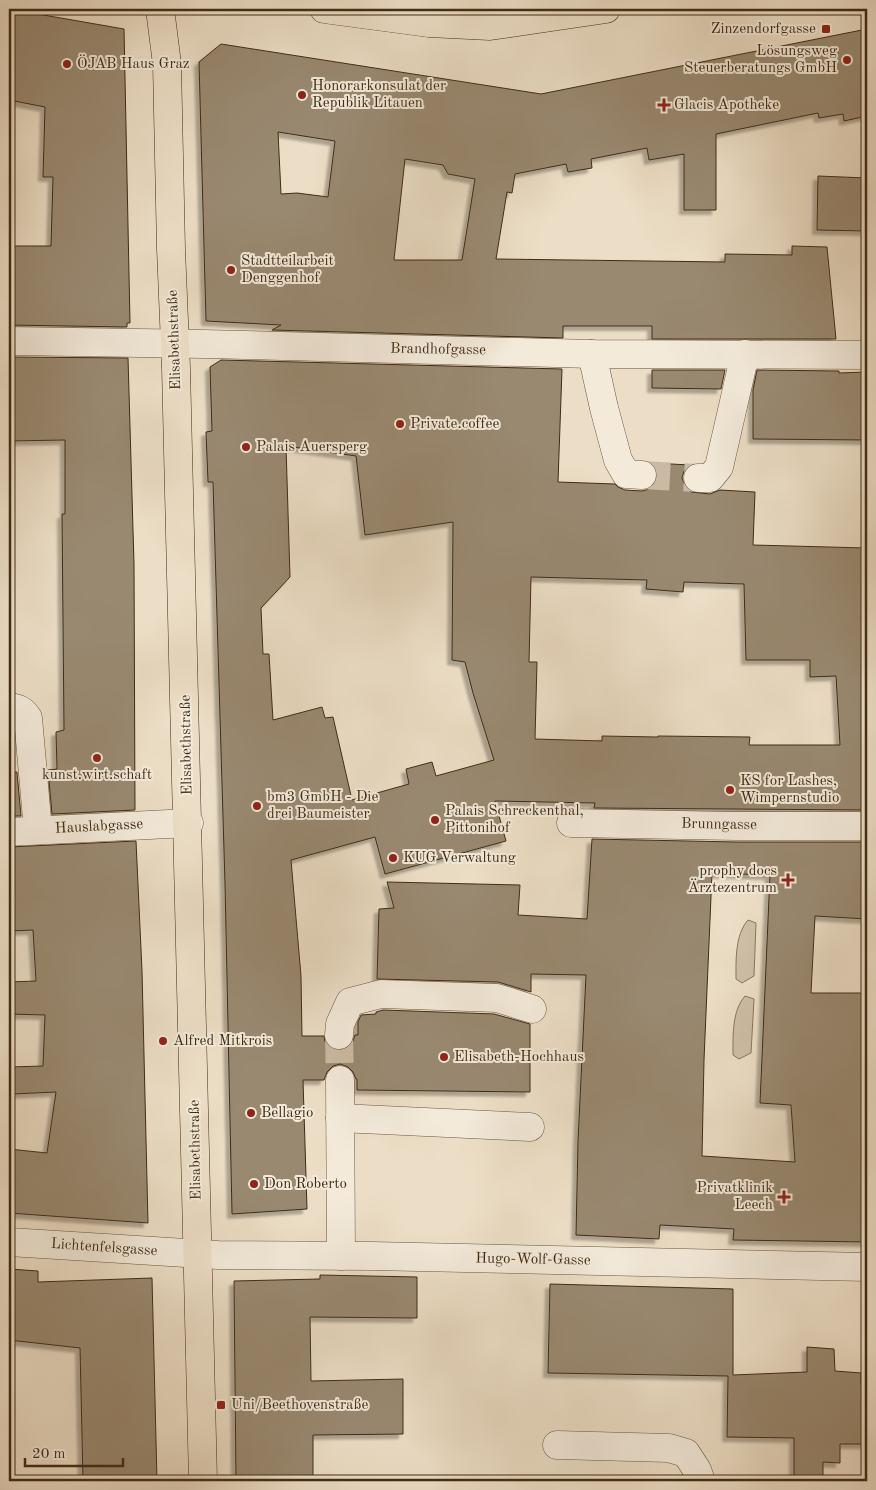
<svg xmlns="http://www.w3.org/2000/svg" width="876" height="1490" viewBox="0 0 876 1490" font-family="'Old Standard TT',serif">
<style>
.green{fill:#cfc0a8;stroke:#88765e}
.building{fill:#998971;stroke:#402c15;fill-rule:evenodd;filter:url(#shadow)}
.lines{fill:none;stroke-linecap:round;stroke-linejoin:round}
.minor-tunnel{stroke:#cabaa3;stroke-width:28;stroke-dasharray:28 14;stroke-linecap:butt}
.minor-casing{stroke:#6b5841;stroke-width:29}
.major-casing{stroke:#402c15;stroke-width:29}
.minor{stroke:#f3eada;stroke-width:28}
.major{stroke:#ecdec6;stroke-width:28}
.poi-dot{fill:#8f2418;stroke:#f3eada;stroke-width:2}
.labels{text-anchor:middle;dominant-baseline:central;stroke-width:4;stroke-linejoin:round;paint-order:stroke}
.poi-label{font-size:15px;fill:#402c15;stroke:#f3eada;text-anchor:start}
.street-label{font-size:15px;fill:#402c15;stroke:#f3eada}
</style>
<defs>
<filter id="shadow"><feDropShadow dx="-4.5" dy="4.5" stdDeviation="1" flood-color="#0004"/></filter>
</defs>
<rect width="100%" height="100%" fill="#ecdec6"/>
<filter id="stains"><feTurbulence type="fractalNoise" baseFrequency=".004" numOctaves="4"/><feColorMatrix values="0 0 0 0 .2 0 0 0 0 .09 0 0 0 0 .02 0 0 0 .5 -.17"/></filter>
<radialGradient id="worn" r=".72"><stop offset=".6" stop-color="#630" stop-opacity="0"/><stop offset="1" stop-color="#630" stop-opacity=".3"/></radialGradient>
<g class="green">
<path d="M748 920 756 923 754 976 742 983 736 979C736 959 735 935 748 920Z"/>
<path d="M745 996 754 999 751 1053 739 1059 733 1055C733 1035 732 1011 745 996Z"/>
</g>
<g class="building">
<path d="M9 9 124 29 130 323H127V327L9 325V246H51L53 177H43L45 107 9 100Z"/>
<path d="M867 29V116L844 121 843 114 819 118 818 113 716 134V210H684V154L649 160 647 148 591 159 592 168 568 172 566 164 515 174 512 193 507 192 496 259 725 262V254L792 255V246L827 247 836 339H652V326H563V338L272 330 281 325 206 321 199 62 221 44 541 94ZM278 132 335 141 328 197 297 193 281 194ZM405 159 443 165 448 174 475 179 462 260H394Z"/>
<path d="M818 176 867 178V231L817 230Z"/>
<path d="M9 357 128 358 134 564 135 810 52 814 48 770 57 769 56 732 64 730 62 514H65V440L9 441Z"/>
<path d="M221 360 562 369 558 482 615 484 618 487 625 490 642 491 649 489 655 483 658 475 656 469 652 463 690 465 684 471 682 478 685 486 691 492 710 494 720 490 755 492 753 545 867 548V810L594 808 595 803 495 801 506 841 385 874 375 837 291 860 301 976 302 1036H324L325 1042 330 1047 338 1051 346 1049 352 1044 355 1035H358V1022L361 1015 376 1014V1012L383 1010 494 1014 530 1024V1092L357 1090V1079H356L353 1072 348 1067 340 1064 333 1066 327 1072 324 1080H303L307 1209 232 1214 225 884 213 482H208L206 432 212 431 210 367ZM286 446 356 456 365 535 453 522 452 660 465 662 473 693 494 760 436 776 432 762 406 769 409 784 352 800 333 717 325 718 322 707 273 720 269 654H263L261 608 290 577ZM531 577 647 580 646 589 683 592 684 582 744 584 746 660H810V677L836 676 840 745H749L750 737 658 736V737L602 736V741L535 739 537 662H529Z"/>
<path d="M652 370H725L721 389 652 388Z"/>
<path d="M757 370 839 371V373L867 372V440L753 439V390Z"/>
<path d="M9 772H17L21 816H9Z"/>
<path d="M592 839 736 842H867V919L815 916 811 993H867V1242L733 1240 734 1229 660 1225 659 1239 576 1235 578 1141 586 975 531 974V992L498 982 377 979 379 909 394 908 387 882 520 885 518 915 587 919ZM712 873 770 875 760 1103 791 1105 795 1162 702 1156 704 1060Z"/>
<path d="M136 841 142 971 148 1223 9 1213V1149L47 1153 56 1092 13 1094 9 1067 43 1066 45 1015 9 1014V982L36 981 33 930 9 931V847Z"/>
<path d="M9 1269 38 1271V1282L152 1278 157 1481H83L80 1348 9 1340Z"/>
<path d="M320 1275 417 1277V1318L310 1317 311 1381 403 1379V1434L313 1435V1481H236L234 1281 320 1279Z"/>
<path d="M550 1284 733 1289V1375L807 1372V1347L834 1349 835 1371 861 1373V1384H867V1444H840V1463L823 1462V1481H794V1438L727 1437 728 1376 548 1373Z"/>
</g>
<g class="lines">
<g class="minor-tunnel">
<path d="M642 475 698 478"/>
<path d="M339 1035 340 1080"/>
</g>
<g class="minor-casing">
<g id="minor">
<path d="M9 341 204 344 592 354 867 355"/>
<path d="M592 354 604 408 618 460 626 474 642 475"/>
<path d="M698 478H710L719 467 745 354"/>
<path d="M9 707C18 708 23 710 28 718L38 830"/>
<path d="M571 823 736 826H867"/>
<path d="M9 832 189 823"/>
<path d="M339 1035 340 1024 350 1002 381 994 497 998 532 1009"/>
<path d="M340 1080 341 1256"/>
<path d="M340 1118 530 1127"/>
<path d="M9 1242 218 1255 372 1256 867 1267"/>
<path d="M557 1445 669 1448 686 1453 697 1470 701 1481"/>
</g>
</g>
<g class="major-casing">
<g id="major">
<path d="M160 9 167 64 171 249 176 368 203 1481"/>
<path d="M324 9 429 23 490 26 606 9"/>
</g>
</g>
<use href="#minor" class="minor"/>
<use href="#major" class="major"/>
</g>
<g class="poi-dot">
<rect x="821" y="24" width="10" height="10" rx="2.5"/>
<circle cx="847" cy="60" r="5"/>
<circle cx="67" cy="64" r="5"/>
<circle cx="302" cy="95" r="5"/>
<path d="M661.5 97.5h5v5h5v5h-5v5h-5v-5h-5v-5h5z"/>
<circle cx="231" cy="270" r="5"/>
<circle cx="400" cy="424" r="5"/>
<circle cx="246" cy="447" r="5"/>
<circle cx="97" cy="758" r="5"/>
<circle cx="730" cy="790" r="5"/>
<circle cx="257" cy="806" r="5"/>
<circle cx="435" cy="820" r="5"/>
<circle cx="393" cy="858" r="5"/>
<path d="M785.5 872.5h5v5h5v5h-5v5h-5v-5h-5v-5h5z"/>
<circle cx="163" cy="1041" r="5"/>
<circle cx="444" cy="1057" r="5"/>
<circle cx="251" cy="1113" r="5"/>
<circle cx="254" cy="1184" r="5"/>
<path d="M781.5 1189.5h5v5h5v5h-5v5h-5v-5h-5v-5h5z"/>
<rect x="216" y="1400" width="10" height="10" rx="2.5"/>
</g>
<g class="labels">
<g class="poi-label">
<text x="816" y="29" text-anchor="end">Zinzendorfgasse</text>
<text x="837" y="51" text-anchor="end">Lösungsweg<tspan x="837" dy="17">Steuerberatungs GmbH</tspan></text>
<text x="77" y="64">ÖJAB Haus Graz</text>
<text x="312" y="86">Honorarkonsulat der<tspan x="312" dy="17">Republik Litauen</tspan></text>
<text x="674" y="105">Glacis Apotheke</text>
<text x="241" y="261">Stadtteilarbeit<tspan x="241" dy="17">Denggenhof</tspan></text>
<text x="410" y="424">Private.coffee</text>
<text x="256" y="447">Palais Auersperg</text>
<text x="97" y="775" text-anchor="middle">kunst.wirt.schaft</text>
<text x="740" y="781">KS for Lashes,<tspan x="740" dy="17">Wimpernstudio</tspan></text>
<text x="267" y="797">bm3 GmbH - Die<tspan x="267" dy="17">drei Baumeister</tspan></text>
<text x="445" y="811">Palais Schreckenthal,<tspan x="445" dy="17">Pittonihof</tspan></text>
<text x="403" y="858">KUG Verwaltung</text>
<text x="777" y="871" text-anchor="end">prophy docs<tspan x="777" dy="17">Ärztezentrum</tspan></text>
<text x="173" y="1041">Alfred Mitkrois</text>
<text x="454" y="1057">Elisabeth-Hochhaus</text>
<text x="261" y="1113">Bellagio</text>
<text x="264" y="1184">Don Roberto</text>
<text x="773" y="1188" text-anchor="end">Privatklinik<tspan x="773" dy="17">Leech</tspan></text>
<text x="231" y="1405">Uni/Beethovenstraße</text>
</g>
<g class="street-label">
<text transform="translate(175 340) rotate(-92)">Elisabethstraße</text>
<text transform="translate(438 350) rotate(1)">Brandhofgasse</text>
<text transform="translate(187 745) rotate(-91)">Elisabethstraße</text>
<text transform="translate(719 825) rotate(1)">Brunngasse</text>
<text transform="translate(99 827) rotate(-3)">Hauslabgasse</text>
<text transform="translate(196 1150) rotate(-91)">Elisabethstraße</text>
<text transform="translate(104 1248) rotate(4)">Lichtenfelsgasse</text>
<text transform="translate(533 1260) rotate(1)">Hugo-Wolf-Gasse</text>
</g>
</g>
<rect width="876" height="1490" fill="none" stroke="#ecdec6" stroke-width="30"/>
<rect x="10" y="10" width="856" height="1470" fill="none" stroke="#402c15" stroke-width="2.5"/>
<rect x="15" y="15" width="846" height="1460" fill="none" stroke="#402c15"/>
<path d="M25 1458v8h98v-8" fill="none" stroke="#402c15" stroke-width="2.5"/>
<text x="32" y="1458" font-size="15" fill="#402c15" stroke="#f3eada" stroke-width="4" paint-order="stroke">20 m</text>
<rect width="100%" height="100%" filter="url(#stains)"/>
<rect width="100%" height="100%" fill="url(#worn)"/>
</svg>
